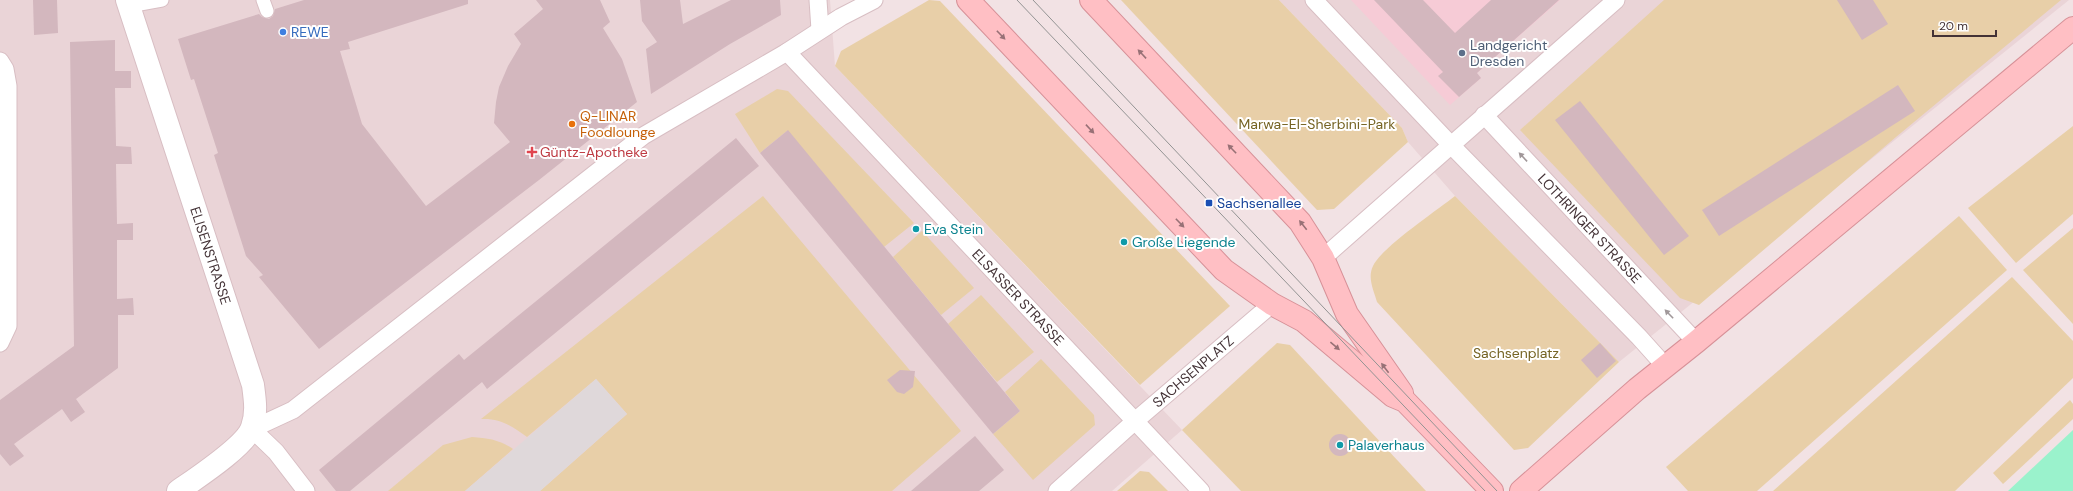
<svg xmlns="http://www.w3.org/2000/svg" width="2073" height="491" viewBox="0 0 2073 491" font-family="'DM Sans',sans-serif">
<style>
.residential{fill:#ead4d7}
.commercial{fill:#f6cbd6}
.green{fill:#e8cfa8}
.parking{fill:#dfd8da}
.water{fill:#9af2cc}
.building{fill:#d3b7be}
.lines{fill:none;stroke-linecap:round;stroke-linejoin:round}
.pedestrian-casing{stroke:#d8bec3;stroke-width:15}
.minor-casing{stroke:#d8bec3;stroke-width:19}
.tertiary-casing{stroke:#d8bec3;stroke-width:24}
.secondary-casing{stroke:#d79198;stroke-width:24}
.pedestrian{stroke:#fff;stroke-width:13}
.minor{stroke:#fff;stroke-width:17}
.tertiary{stroke:#fff;stroke-width:22}
.secondary{stroke:#ffbfc4;stroke-width:22}
.tram{stroke:#939393;stroke-width:1}
.oneway{fill:#987176}
.oneway2{fill:#a1989a}
.shop-dot{fill:#3f7fe0;stroke:#fff;stroke-width:1.5}
.service-dot{fill:#5c6f8a;stroke:#fff;stroke-width:1.5}
.food-dot{fill:#e8710a;stroke:#fff;stroke-width:1.5}
.health-dot{fill:#e0444e;stroke:#fff;stroke-width:1.5}
.transit-dot{fill:#1a4fb4;stroke:#fff;stroke-width:1.5}
.culture-dot{fill:#0f9aa8;stroke:#fff;stroke-width:1.5}
.labels{text-anchor:middle;dominant-baseline:central;stroke-width:4;stroke-linejoin:round;paint-order:stroke}
.shop-label{font-size:14px;fill:#366cbe;stroke:#fff;text-anchor:start}
.service-label{font-size:14px;fill:#4e5e75;stroke:#fff;text-anchor:start}
.food-label{font-size:14px;fill:#c56008;stroke:#fff;text-anchor:start}
.park-label{font-size:14px;fill:#766424;stroke:#fff}
.health-label{font-size:14px;fill:#be3a42;stroke:#fff;text-anchor:start}
.transit-label{font-size:14px;fill:#164399;stroke:#fff;text-anchor:start}
.culture-label{font-size:14px;fill:#0d838f;stroke:#fff;text-anchor:start}
.street-label{font-size:14px;fill:#433236;stroke:#fff}
</style>
<rect width="100%" height="100%" fill="#f2e2e4"/>
<g class="residential">
<path d="M0 0H830L835 66 1182 430 1112 491H0Z"/>
<path d="M1279 0H2069L1619 362 1455 196 1408 142 1402 128Z"/>
</g>
<path class="commercial" d="M1351 0H1560L1477 73 1481 78 1450 105Z"/>
<g class="green">
<path d="M929 0 940 1 1230 306 1140 385 835 66 841 51Z"/>
<path d="M1121 0H1279L1402 128 1408 142 1334 209 1317 210Z"/>
<path d="M1664 0H2061L1896 137 1699 305 1680 298 1520 130Z"/>
<path d="M777 89 788 91 914 223 884 247 787 131 760 153 735 114Z"/>
<path d="M2073 126V214L2016 263 1968 208Z"/>
<path d="M763 196 961 431 892 491H540L627 414 596 379 527 437C512 426 500 418 481 419Z"/>
<path d="M1455 196 1619 362 1528 448 1514 450 1377 302C1374 291 1367 278 1373 266 1381 248 1436 211 1455 196Z"/>
<path d="M1959 216 2007 270 1757 491H1688L1666 467Z"/>
<path d="M2073 228V324L2023 270Z"/>
<path d="M922 231 974 288 941 315 893 257Z"/>
<path d="M2012 277 2073 341V378L1955 491H1773Z"/>
<path d="M981 295 1034 352 997 382 948 324Z"/>
<path d="M1277 343 1290 345 1426 491H1241L1182 430Z"/>
<path d="M1041 359 1094 415 1095 425 1033 480 993 434 1020 411 1005 392Z"/>
<path d="M2070 400 2073 404V419L2003 484 1993 473Z"/>
<path d="M472 437C488 438 500 440 513 449L465 491H388L443 445Z"/>
<path d="M1140 471 1149 472 1168 491H1117Z"/>
</g>
<path class="parking" d="M596 379 627 414 540 491H465Z"/>
<path class="water" d="M2073 430V491H2008Z"/>
<g class="building">
<path d="M33 0H57L58 33 34 35Z"/>
<path d="M304 0H468V4L348 42 350 49 340 51 362 124 426 206 510 142 494 123 496 102 499 87 508 66 521 44 514 34 543 9 536 0H600L610 22 603 28 622 59 637 102 539 180 319 349 259 277 263 275 246 256 214 155 218 153 194 79 191 80 178 39 259 14 262 17 269 19 273 16 275 9Z"/>
<path d="M640 0H680L683 24 731 0H780L781 15 730 44 651 94 646 49 657 42 642 21Z"/>
<path d="M1374 0H1423L1455 33 1491 0H1559L1477 73 1481 78 1459 97 1438 76 1443 72Z"/>
<path d="M1837 0H1873L1888 24 1862 40Z"/>
<path d="M115 40V71H131V88H115L116 146 131 147 132 164H116L117 224 133 223V240H117V299L133 298 134 315H118V368L76 399 85 412 71 422 62 409 14 444 24 456 10 466 0 454V400L74 346 70 42Z"/>
<path d="M1898 85 1915 111 1719 236 1702 210Z"/>
<path d="M1580 101 1689 236 1664 255 1555 120Z"/>
<path d="M788 130 1020 411 993 434 760 153Z"/>
<path d="M736 138 759 166 487 389 482 382 350 491H336L319 470 459 354 464 360Z"/>
<path d="M1600 343 1616 361 1597 378 1581 360Z"/>
<path d="M900 370 915 371 913 387 904 394 897 392 887 380Z"/>
<circle cx="1340" cy="445" r="11"/>
<path d="M975 436 1004 470 979 491H911Z"/>
</g>
<g class="lines">
<g class="pedestrian-casing">
<g id="pedestrian">
<path d="M263 0 267 11"/>
<path d="M129 6 162 0"/>
</g>
</g>
<g class="minor-casing">
<g id="minor">
<path d="M818 0 820 30"/>
<path d="M1314 0 1451 145 1639 337 1665 366"/>
<path id="s1" d="M787 52 1201 491"/>
<path d="M0 61 5 69 8 86V326L0 343"/>
<path id="s2" d="M1484 115 1696 342"/>
<path d="M1323 258 1616 0"/>
<path d="M306 491 276 452 252 429 293 410 643 136 787 52 841 17 874 0"/>
<path id="s3" d="M1057 491 1135 421 1272 304"/>
</g>
</g>
<g class="tertiary-casing">
<g id="tertiary">
<path id="s4" d="M127 0 253 385C255 400 257 413 252 427 246 446 195 479 178 491"/>
</g>
</g>
<g class="secondary-casing">
<g id="secondary">
<path d="M968 0 1224 270 1272 304 1304 321 1393 396 1405 401 1492 491"/>
<path d="M1091 0 1300 222 1323 258 1347 314 1402 393"/>
<path d="M1521 491 1637 389 1696 342 2073 28"/>
</g>
</g>
<use href="#pedestrian" class="pedestrian"/>
<use href="#minor" class="minor"/>
<use href="#tertiary" class="tertiary"/>
<use href="#secondary" class="secondary"/>
<g class="tram">
<path d="M1017 0 1485 491"/>
<path d="M1033 0 1497 491"/>
</g>
</g>
<defs><path id="oneway-solid" d="M-6-.8H1V-3.2L6.5 0L1 3.2V.8H-6Z"/></defs>
<g class="oneway">
<use href="#oneway-solid" transform="translate(1001 35) rotate(46)"/>
<use href="#oneway-solid" transform="translate(1142 54) rotate(-133)"/>
<use href="#oneway-solid" transform="translate(1090 129) rotate(47)"/>
<use href="#oneway-solid" transform="translate(1232 149) rotate(-134)"/>
<use href="#oneway-solid" transform="translate(1180 223) rotate(46)"/>
<use href="#oneway-solid" transform="translate(1303 225) rotate(-128)"/>
<use href="#oneway-solid" transform="translate(1335 346) rotate(40)"/>
<use href="#oneway-solid" transform="translate(1385 368) rotate(-127)"/>
</g>
<g class="oneway2">
<use href="#oneway-solid" transform="translate(1523 157) rotate(-133)"/>
<use href="#oneway-solid" transform="translate(1669 314) rotate(-134)"/>
</g>
<circle class="shop-dot" cx="283" cy="32" r="4"/>
<circle class="service-dot" cx="1462" cy="53" r="4"/>
<circle class="food-dot" cx="572" cy="124" r="4"/>
<path class="health-dot" d="M530 146h4v4h4v4h-4v4h-4v-4h-4v-4h4z"/>
<rect class="transit-dot" x="1205" y="199" width="8" height="8" rx="2"/>
<g class="culture-dot">
<circle cx="916" cy="229" r="4"/>
<circle cx="1124" cy="242" r="4"/>
<circle cx="1340" cy="445" r="4"/>
</g>
<g class="labels">
<g class="shop-label">
<text x="291" y="32">REWE</text>
</g>
<g class="service-label">
<text x="1470" y="45">Landgericht<tspan x="1470" dy="16">Dresden</tspan></text>
</g>
<g class="food-label">
<text x="580" y="116">Q-LINAR<tspan x="580" dy="16">Foodlounge</tspan></text>
</g>
<g class="park-label">
<text x="1317" y="124">Marwa-El-Sherbini-Park</text>
<text x="1516" y="353">Sachsenplatz</text>
</g>
<g class="health-label">
<text x="540" y="152">Güntz-Apotheke</text>
</g>
<g class="transit-label">
<text x="1217" y="203">Sachsenallee</text>
</g>
<g class="culture-label">
<text x="924" y="229">Eva Stein</text>
<text x="1132" y="242">Große Liegende</text>
<text x="1348" y="445">Palaverhaus</text>
</g>
<g class="street-label">
<text stroke="none"><textPath href="#s2" startOffset="155">LOTHRINGER STRASSE</textPath></text>
<text stroke="none"><textPath href="#s4" startOffset="269">ELISENSTRASSE</textPath></text>
<text stroke="none"><textPath href="#s1" startOffset="337">ELSASSER STRASSE</textPath></text>
<text stroke="none"><textPath href="#s3" startOffset="181">SACHSENPLATZ</textPath></text>
</g>
</g>
<path d="M1933 30v6h63v-6" fill="none" stroke="#433236" stroke-width="2"/>
<text x="1939" y="30" font-size="12" fill="#433236" stroke="#ffffff" stroke-width="3" paint-order="stroke">20 m</text>
</svg>
